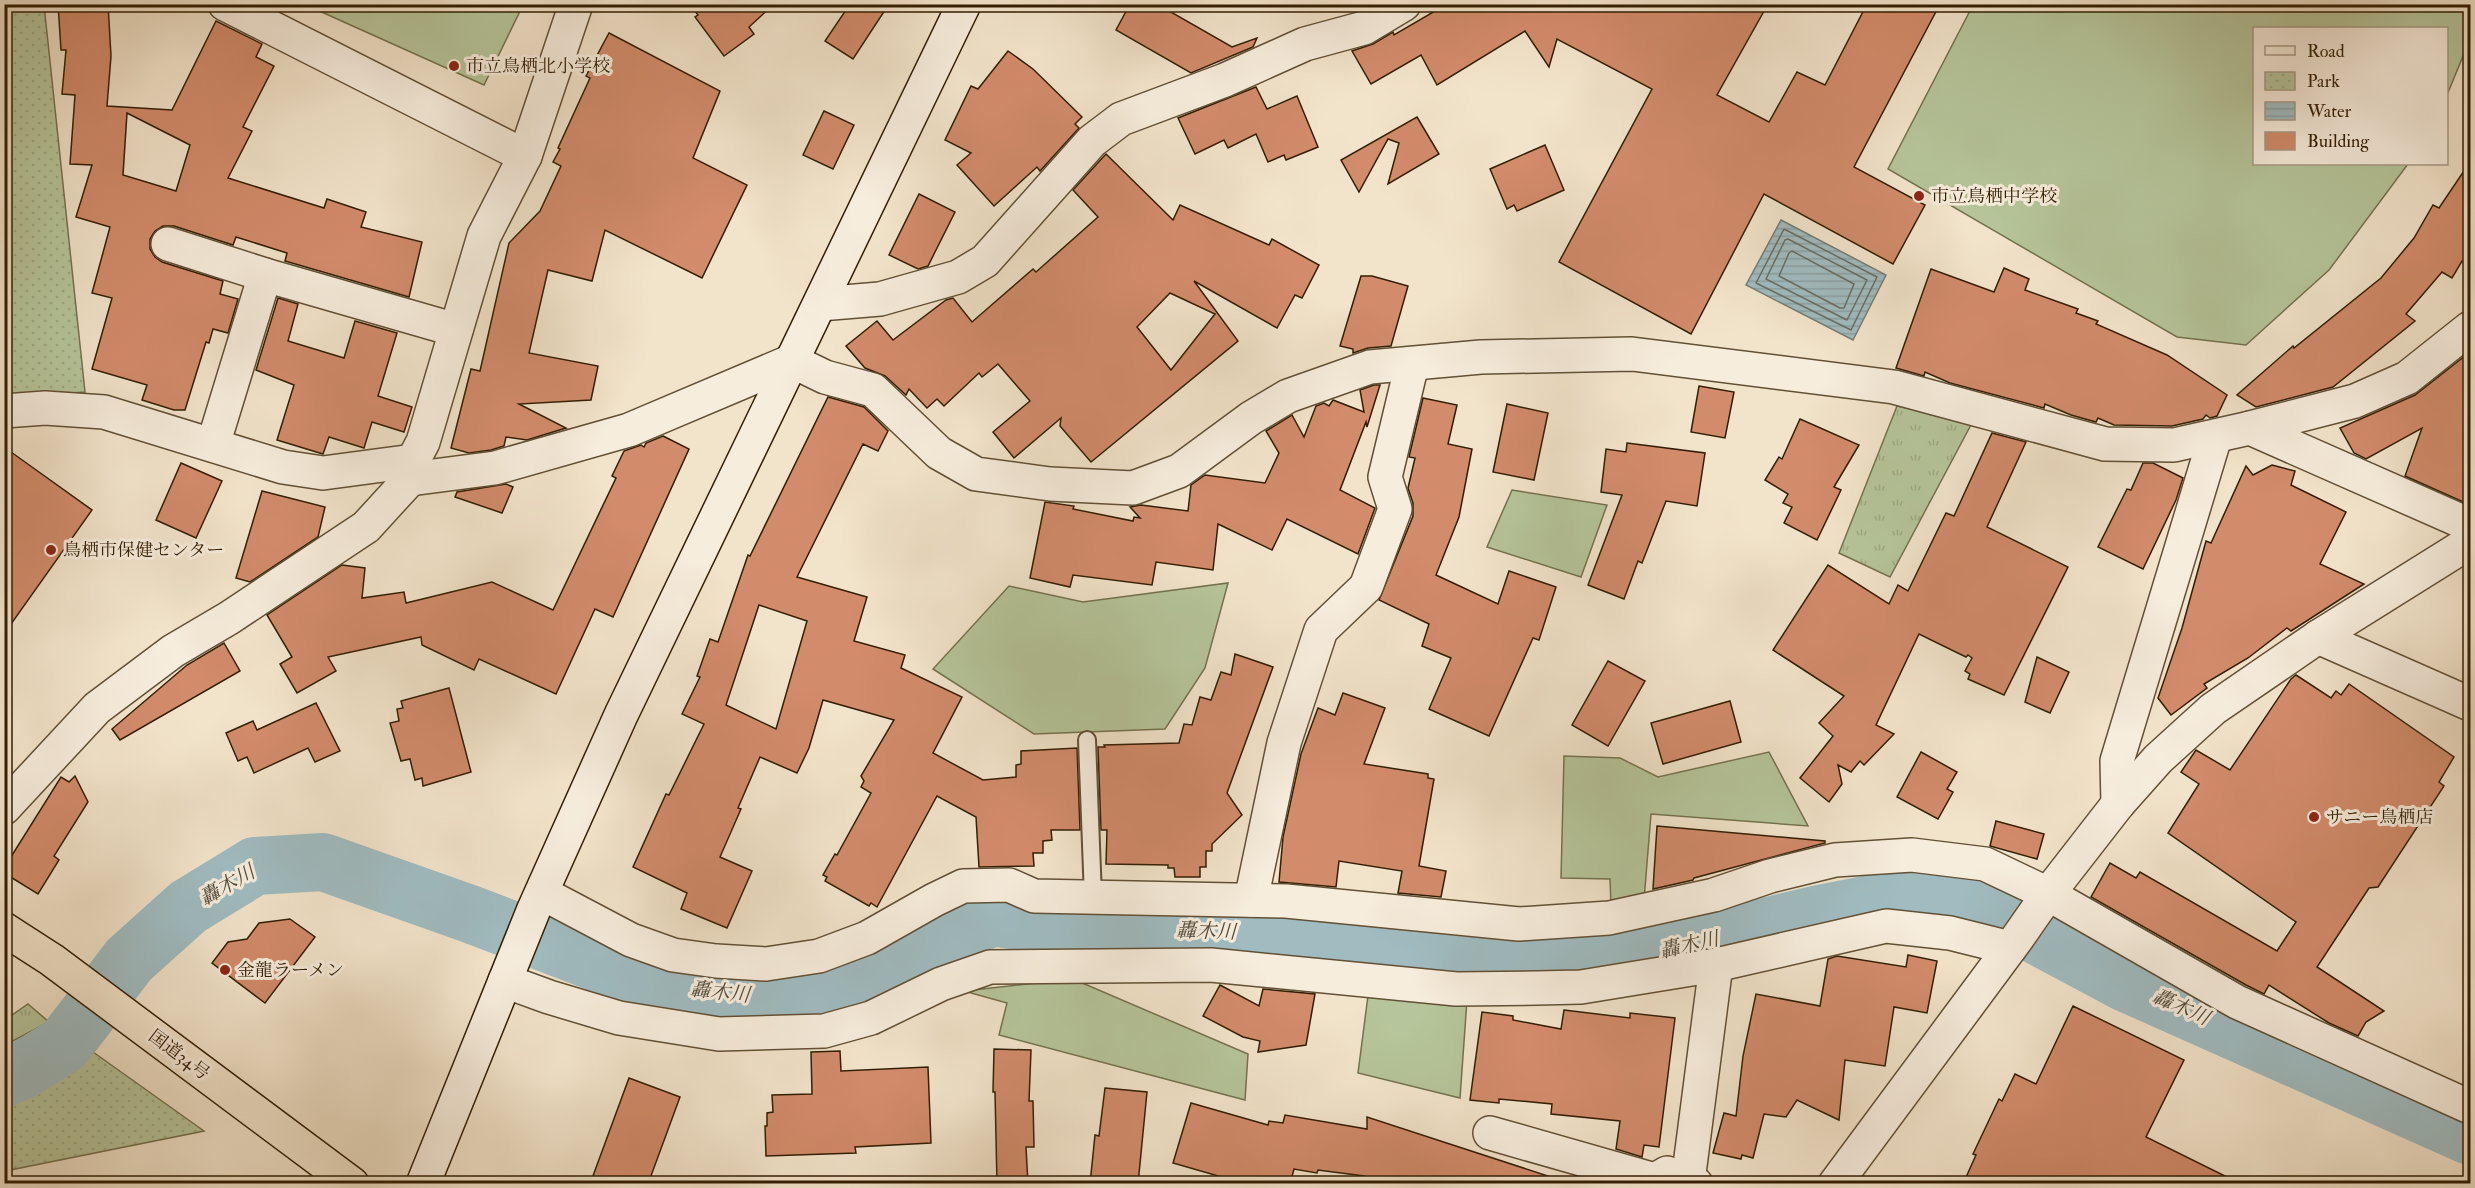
<svg xmlns="http://www.w3.org/2000/svg" width="2475" height="1188" viewBox="0 0 2475 1188" font-family="'IM FELL Double Pica','Noto Serif JP',serif">
<style>
.grass{fill:url(#grass-tufts);stroke:#74724f;stroke-width:1.5}
.park{fill:url(#park-dots);stroke:#74724f;stroke-width:1.5}
.garden{fill:#b6c59b;stroke:#74724f;stroke-width:1.5}
.water{fill:url(#water-rules);stroke:#747d75;stroke-width:1.5}
.lines{fill:none;stroke-linecap:round;stroke-linejoin:round}
.shore{stroke:#696d62;stroke-width:1.5}
.river{stroke:#a0bcc1;stroke-width:58}
.building{fill:#d28b6b;stroke:#321e03;stroke-width:1.5;fill-rule:evenodd}
.lane-casing{stroke:#625035;stroke-width:20}
.street-casing{stroke:#625035;stroke-width:36}
.secondary-casing{stroke:#321e03;stroke-width:36}
.highway-casing{stroke:#321e03;stroke-width:36}
.lane{stroke:#f7eddd;stroke-width:16}
.street{stroke:#f7eddd;stroke-width:33}
.secondary{stroke:#f7eddd;stroke-width:33}
.highway{stroke:#f2e4cb;stroke-width:33}
.poi-dot{fill:#8f2418;stroke:#f7eddd;stroke-width:2}
.labels{text-anchor:middle;dominant-baseline:central;stroke-width:6;stroke-linejoin:round;paint-order:stroke}
.poi-label{font-size:18px;fill:#321e03;stroke:#f7eddd;text-anchor:start}
.street-label{font-size:18px;fill:#321e03;stroke:#f7eddd}
.water-label{font-size:20px;font-style:italic;fill:#534d3c;stroke:#f7eddd}
</style>
<defs>
<pattern id="grass-tufts" width="24" height="20" patternUnits="userSpaceOnUse" patternTransform="scale(1.5)"><rect width="24" height="20" fill="#b6c59b"/><path d="M3 7l-1-3M5 7V3M7 7l1-3M15 17l-1-3M17 17v-4M19 17l1-3" fill="none" stroke="#9da984"/></pattern>
<pattern id="park-dots" width="8" height="8" patternUnits="userSpaceOnUse" patternTransform="scale(1.5)"><rect width="8" height="8" fill="#b6c59b"/><path d="M2 2h.1M6 6h.1" fill="none" stroke="#9da984" stroke-width="1.8" stroke-linecap="round"/></pattern>
<pattern id="water-rules" width="6" height="5" patternUnits="userSpaceOnUse" patternTransform="scale(1.5)"><rect width="6" height="5" fill="#a0bcc1"/><path d="M0 2.5h6" fill="none" stroke="#8aa1a4"/></pattern>
</defs>
<rect width="100%" height="100%" fill="#f2e4cb"/>
<filter id="stains"><feTurbulence type="fractalNoise" baseFrequency=".00333" numOctaves="4"/><feColorMatrix values="0 0 0 0 .2 0 0 0 0 .09 0 0 0 0 .02 0 0 0 .5 -.17"/></filter>
<radialGradient id="worn" r=".72"><stop offset=".6" stop-color="#630" stop-opacity="0"/><stop offset="1" stop-color="#630" stop-opacity=".3"/></radialGradient>
<g class="grass">
<path d="M1897 406 1973 421 1890 577 1839 553Z"/>
<path d="M28 1004 49 1022 5 1045V1020Z"/>
</g>
<g class="park">
<path d="M5 5H44L85 392 5 398Z"/>
<path d="M93 1052 204 1131 5 1171V1103L24 1095Z"/>
</g>
<g class="garden">
<path d="M306 5H523L484 85Z"/>
<path d="M1973 5H2470V39L2447 95 2446 28H2254V164H2408L2329 270 2246 345 2177 337 1888 169Z"/>
<path d="M1512 490 1607 505 1581 577 1487 547Z"/>
<path d="M1228 583 1205 668 1165 729 1034 734 933 669 1009 586 1083 602Z"/>
<path d="M1769 752 1808 826 1651 814 1644 900 1611 906 1610 879 1561 878 1564 756 1620 758 1658 777Z"/>
<path d="M1073 979 1248 1054 1245 1100 999 1035 1007 1003 964 991Z"/>
<path d="M1369 988 1467 1000 1460 1098 1358 1073Z"/>
</g>
<path class="water" d="M1781 220 1886 275 1853 340 1746 285Z"/>
<g class="lines">
<g class="shore">
<path d="M1784 229 1877 277 1851 330 1756 283Z"/>
<path d="M1788 239 1867 280 1847 320 1766 279 1785 240Z"/>
<path d="M1792 251 1854 284 1844 308H1840L1779 276 1789 253Z"/>
</g>
<path class="river" d="M4 1078 23 1070 64 1045 129 960 188 907 255 866 323 862 470 914 653 984 753 997 890 976 941 943 992 917 1059 927 1268 933 1634 958 1815 915 1906 897 1980 905 2124 982 2470 1136"/>
</g>
<g class="building">
<path d="M58 4H108L111 56 107 106 172 110 216 21 262 44 256 57 274 66 243 127 252 131 228 178 324 208 327 199 366 212 361 227 422 242 409 297 285 261 287 253 236 237 233 245 174 226H163L155 231 150 239V249L155 257 162 262 223 281 220 294 238 299 228 333 213 329 209 343 206 342 185 410H174L142 400 147 385 92 369 112 298 92 293 110 227 76 217 92 165 70 164 75 95 62 94 66 50H61ZM127 113 190 145 176 191 123 175Z"/>
<path d="M690 4H774L749 27 754 34 724 56 695 17 698 15Z"/>
<path d="M850 4H889L853 59 825 41Z"/>
<path d="M1130 4H1157L1232 47 1257 38 1253 47 1191 73 1116 30Z"/>
<path d="M1447 4H1768L1717 95 1769 122 1797 72 1825 85 1867 4H1940L1854 167 1925 205 1893 264 1764 194 1691 334 1559 262 1652 89 1557 39 1549 67 1525 31 1437 85 1421 55 1371 84 1352 51 1373 44 1393 32 1394 35Z"/>
<path d="M609 33 720 91 693 158 747 185 702 278 605 230 592 281 548 270 529 353 598 366 591 400 519 404 566 428 527 440 506 437 504 446 491 450 469 453 451 448 471 369 480 371 509 243 540 211 561 166 553 162 560 149 558 148 590 78 586 76Z"/>
<path d="M1008 51 1033 69 1082 117 1075 124 1079 128 1040 171 1037 167 994 206 957 165 971 153 945 140 971 86 978 89Z"/>
<path d="M1256 87 1267 109 1297 96 1318 147 1286 160 1284 155 1268 162 1256 134 1228 148 1224 140 1195 154 1178 118Z"/>
<path d="M824 111 854 125 833 169 803 155Z"/>
<path d="M1417 117 1439 154 1388 184 1399 143 1388 139 1359 192 1341 160Z"/>
<path d="M1545 145 1564 190 1517 211 1514 205 1507 209 1490 169Z"/>
<path d="M1106 154 1173 220 1180 205 1269 245 1272 239 1319 265 1302 298 1295 295 1277 328 1194 281 1238 341 1091 462 1060 426 1061 418 1014 458 993 432 1030 401 998 364 982 377 979 373 944 406 937 399 927 408 909 389 906 395 885 376 865 368 846 346 877 321 893 340 946 300 953 298 972 322 1033 269 1036 272 1098 217 1073 190ZM1170 293 1215 314 1171 370 1137 327Z"/>
<path d="M2470 162V266L2462 261 2452 278 2442 272 2406 314 2415 321 2333 387 2256 407 2237 395 2293 346 2294 348 2381 278 2414 238 2433 205 2439 208Z"/>
<path d="M919 194 955 212 928 266 918 269 889 255Z"/>
<path d="M2004 268 2029 279 2025 290 2078 309 2076 313 2098 321 2096 324 2167 355 2227 395 2217 416 2210 418 2206 415 2203 419 2172 426 2114 425 2098 418 2096 422 2071 415 2045 404 2044 408 1950 383 1925 372 1924 376 1896 368 1931 269 1994 292Z"/>
<path d="M1361 276H1372L1408 286 1391 346 1368 348 1353 353V349L1340 346Z"/>
<path d="M278 298 298 304 288 341 344 358 355 321 397 333 378 396 412 407 404 432 372 422 364 448 329 437 323 454 277 440 294 385 256 370Z"/>
<path d="M2470 352V505L2405 476 2422 428 2366 459 2354 453 2340 428 2415 395Z"/>
<path d="M1374 385H1380L1367 427 1366 422 1340 490 1375 508 1358 554 1287 519 1272 550 1218 524 1213 570 1156 562 1152 585 1073 575 1070 587 1030 578 1045 502 1074 506 1073 509 1133 521 1134 517 1140 518 1130 507 1141 505 1188 511 1191 485 1205 475 1265 483 1279 453 1266 431 1292 415 1304 437 1316 406 1324 403 1329 406 1333 400 1364 412 1360 390Z"/>
<path d="M1699 386 1734 392 1725 438 1691 432Z"/>
<path d="M828 397 864 407 888 431 878 451 863 444 797 577 867 597 854 641 905 655 901 668 962 697 933 753 983 780 1016 777V765L1021 764V751L1077 748 1080 830H1051L1052 840 1043 841V853H1033L1034 866 979 867 976 817 937 796 877 907 871 903 869 906 825 881 827 877 823 875 835 854 837 855 871 793 861 787 864 781 861 776 894 720 823 700 809 748 797 773 760 757 738 808 741 809 720 857 752 871 727 928 681 909 687 893 633 867 666 794 669 795 704 724 682 714 700 677 697 676 710 639 718 642 748 555 750 556ZM759 605 807 621 776 729 726 705Z"/>
<path d="M1423 398 1457 405 1448 444 1472 449 1459 517 1436 575 1498 604 1509 571 1556 587 1539 640 1533 638 1489 736 1429 709 1451 658 1422 646 1429 624 1379 600 1413 516V503L1408 488 1415 458 1409 457Z"/>
<path d="M1507 404 1548 413 1534 480 1493 472Z"/>
<path d="M1800 419 1859 445 1834 487 1841 490 1817 540 1784 523 1792 507 1783 503 1788 494 1765 480 1779 457 1782 459Z"/>
<path d="M1992 433 2026 442 1987 527 2068 567 2004 695 1968 679 1970 674 1965 671 1972 658 1968 655 1966 657 1919 634 1876 725 1894 734 1864 765 1860 761 1851 772 1838 765 1842 784 1829 802 1800 778 1833 736 1819 723 1844 696 1773 650 1828 565 1889 604 1898 585 1908 591 1946 513 1954 516Z"/>
<path d="M663 436 689 449 613 617 595 609 556 694 479 659 474 670 422 645 421 637 328 657 336 671 297 693 280 664 292 657 267 615 342 565 365 568 362 598 404 592 406 603 492 582 553 610 616 478 612 476 624 451 641 445 644 447 646 443Z"/>
<path d="M1627 443 1705 453 1697 506 1666 501 1642 563 1638 561 1624 599 1588 585 1622 495 1601 492 1606 449 1626 452Z"/>
<path d="M4 447 92 510 4 634Z"/>
<path d="M181 463 222 481 196 538 156 520Z"/>
<path d="M2143 463H2153L2183 478 2176 500 2143 569 2098 547 2127 489 2131 490Z"/>
<path d="M2272 465 2295 471 2291 485 2346 512 2320 564 2364 584 2291 631 2287 628 2248 658 2204 684 2207 688 2171 715 2158 698 2182 628 2206 541 2211 543 2246 466 2253 475Z"/>
<path d="M506 484 513 487 502 513 455 497 457 492Z"/>
<path d="M262 491 325 507 318 537 250 582 236 578Z"/>
<path d="M224 643 240 671 120 740 112 729 187 665Z"/>
<path d="M1235 654 1273 667 1227 793 1242 815 1212 844V851H1206V867H1200V877H1175L1174 868H1168V865L1106 864 1107 830H1101L1098 747H1105L1104 745 1179 743 1184 724 1192 725 1200 697 1211 700 1221 672 1231 675Z"/>
<path d="M2037 657 2069 672 2050 713 2025 702Z"/>
<path d="M1608 661 1645 681 1608 746 1572 725Z"/>
<path d="M2296 675 2331 698 2336 691 2341 695 2349 684 2454 757 2439 782 2444 786 2378 887 2369 888 2317 967 2384 1011 2366 1022 2358 1036 2329 1023 2269 985 2264 994 2246 985 2091 897 2110 863 2136 878 2140 872 2277 951 2296 922 2168 833 2199 784 2181 772 2196 750 2230 770 2291 679Z"/>
<path d="M449 688 471 772 423 786 422 778 415 780 410 759 401 761 390 723 399 721 397 709 403 708 401 701Z"/>
<path d="M1343 693 1385 708 1364 764 1428 774V778L1434 779 1419 866 1446 871 1441 897 1398 893 1402 871 1339 861 1336 887 1279 882 1283 837 1301 754 1318 708 1335 715Z"/>
<path d="M1730 701 1741 742 1663 764 1651 723Z"/>
<path d="M316 703 340 751 315 762 308 748 254 773 247 757 238 761 226 733 253 721 257 730Z"/>
<path d="M1921 752 1957 772 1947 789 1953 792 1938 819 1897 797Z"/>
<path d="M75 776 88 802 54 856 59 860 38 894 4 873V868L61 777 69 782Z"/>
<path d="M1996 821 2044 834 2037 859 1990 846Z"/>
<path d="M1657 826 1825 841V843L1694 878 1693 880 1653 889Z"/>
<path d="M290 919 315 937 265 1003 212 963 228 942 247 939 259 923Z"/>
<path d="M1908 955 1937 961 1927 1013 1894 1007 1885 1066 1845 1060 1839 1120 1797 1100 1786 1117 1764 1114 1753 1158 1742 1155 1741 1159 1713 1153 1724 1113 1736 1116 1743 1056 1756 994 1820 1006 1828 959 1837 956 1906 967Z"/>
<path d="M1220 985 1259 1006 1263 989 1315 994 1306 1045 1258 1052 1260 1041 1243 1037 1203 1016Z"/>
<path d="M2073 1006 2184 1060 2146 1137 2241 1184H1963L1976 1155 1973 1154 1999 1099 2002 1101 2015 1074 2036 1084Z"/>
<path d="M1564 1010 1630 1018V1013L1675 1018 1659 1147 1644 1145 1642 1157 1616 1149 1620 1121 1551 1114 1552 1104 1499 1099V1103L1470 1100 1482 1012 1513 1016V1020L1561 1029Z"/>
<path d="M994 1049 1031 1050 1029 1101H1033L1034 1147H1026L1028 1184H997L995 1092H993Z"/>
<path d="M840 1051 841 1071 928 1067 931 1143 855 1147 856 1153 766 1156 765 1126H767V1113L773 1112 772 1095 812 1094 811 1052Z"/>
<path d="M629 1078 680 1097 648 1184H590Z"/>
<path d="M1105 1088 1147 1092 1138 1184H1090L1095 1135 1099 1136Z"/>
<path d="M1191 1103 1268 1125 1269 1121 1283 1123 1285 1115 1367 1129V1117L1554 1178V1184H1364V1176L1318 1170 1317 1173 1294 1169 1290 1184H1246L1173 1163Z"/>
</g>
<g class="lines">
<g class="lane-casing">
<path id="lane" d="M1087 740 1093 897"/>
</g>
<g class="street-casing">
<g id="street">
<path d="M225 4 525 156"/>
<path d="M168 244 265 275 456 330"/>
<path d="M820 304 880 299 958 277 985 261 1092 141 1121 119 1225 80 1305 44 1364 28 1404 4"/>
<path d="M4 411 45 408 104 412 283 467 323 473 413 461"/>
<path d="M2250 428 2355 401 2407 378 2470 328"/>
<path d="M213 445 265 275"/>
<path d="M410 479 495 468 629 430 792 361 825 377 873 390 939 453 976 474 1050 484 1133 488 1179 471 1251 418 1288 396 1370 367 1481 357 1632 354 1894 387 2105 444 2174 445 2250 428 2470 525"/>
<path d="M2318 637 2470 704"/>
<path d="M2118 804 2117 761 2215 437"/>
<path d="M4 808 97 708 173 651 229 618 366 527 410 479 413 461 423 442 484 236 525 156 576 4"/>
<path d="M542 893 631 940 673 955 716 961 766 964 819 956 867 938 934 900 963 886 1009 885 1034 896 1286 901 1519 924 1609 918 1714 895 1770 876 1835 860 1912 855 1985 864 2048 894 2237 1002 2470 1107"/>
<path d="M1251 900 1284 743 1321 630 1366 587 1395 509 1385 477 1412 364"/>
<path d="M505 981 549 997 619 1018 719 1034 824 1031 871 1018 941 984 990 967 1211 965 1456 989 1537 988 1581 987 1716 965 1886 926 1950 933 2010 948"/>
<path d="M1490 1133 1655 1180 1667 1173 1696 1184"/>
<path d="M1688 1181 1716 965"/>
<path d="M1835 1184 2016 940 2048 894 2118 804 2158 759 2213 709 2318 637 2470 542"/>
</g>
</g>
<g class="secondary-casing">
<path id="secondary" d="M423 1184 534 909 621 715 964 4"/>
</g>
<g class="highway-casing">
<path id="highway" d="M4 929 52 960 352 1184"/>
</g>
<use href="#lane" class="lane"/>
<use href="#street" class="street"/>
<use href="#secondary" class="secondary"/>
<use href="#highway" class="highway"/>
</g>
<g class="poi-dot">
<circle cx="454" cy="66" r="6"/>
<circle cx="1919" cy="196" r="6"/>
<circle cx="51" cy="550" r="6"/>
<circle cx="2314" cy="817" r="6"/>
<circle cx="225" cy="970" r="6"/>
</g>
<g class="labels">
<g class="poi-label">
<text x="466" y="66">市立鳥栖北小学校</text>
<text x="1931" y="196">市立鳥栖中学校</text>
<text x="63" y="550">鳥栖市保健センター</text>
<text x="2326" y="817">サニー鳥栖店</text>
<text x="237" y="970">金龍ラーメン</text>
</g>
<g class="street-label">
<text transform="translate(179 1055) rotate(37)">国道34号</text>
</g>
<g class="water-label">
<text transform="translate(227 885) rotate(-30)">轟木川</text>
<text transform="translate(1206 931) rotate(2)">轟木川</text>
<text transform="translate(1689 945) rotate(-13)">轟木川</text>
<text transform="translate(720 992) rotate(6)">轟木川</text>
<text transform="translate(2181 1007) rotate(24)">轟木川</text>
</g>
</g>
<rect width="2475" height="1188" fill="none" stroke="#f2e4cb" stroke-width="24"/>
<rect x="6" y="6" width="2463" height="1176" fill="none" stroke="#321e03" stroke-width="3"/>
<rect x="12" y="12" width="2451" height="1164" fill="none" stroke="#321e03" stroke-width="1.5"/>
<rect x="2253" y="27" width="195" height="138" fill="#f7eddd" stroke="#a89a86" stroke-width="1.5"/>
<rect x="2265" y="46" width="30" height="9" fill="#f7eddd" stroke="#a89a86" stroke-width="1.5"/>
<text x="2307" y="57" font-size="18" fill="#321e03">Road</text>
<rect x="2265" y="72" width="30" height="18" fill="url(#park-dots)" stroke="#a89a86" stroke-width="1.5"/>
<text x="2307" y="87" font-size="18" fill="#321e03">Park</text>
<rect x="2265" y="102" width="30" height="18" fill="url(#water-rules)" stroke="#a89a86" stroke-width="1.5"/>
<text x="2307" y="117" font-size="18" fill="#321e03">Water</text>
<rect x="2265" y="132" width="30" height="18" fill="#d28b6b" stroke="#a89a86" stroke-width="1.5"/>
<text x="2307" y="147" font-size="18" fill="#321e03">Building</text>
<rect width="100%" height="100%" filter="url(#stains)"/>
<rect width="100%" height="100%" fill="url(#worn)"/>
</svg>
